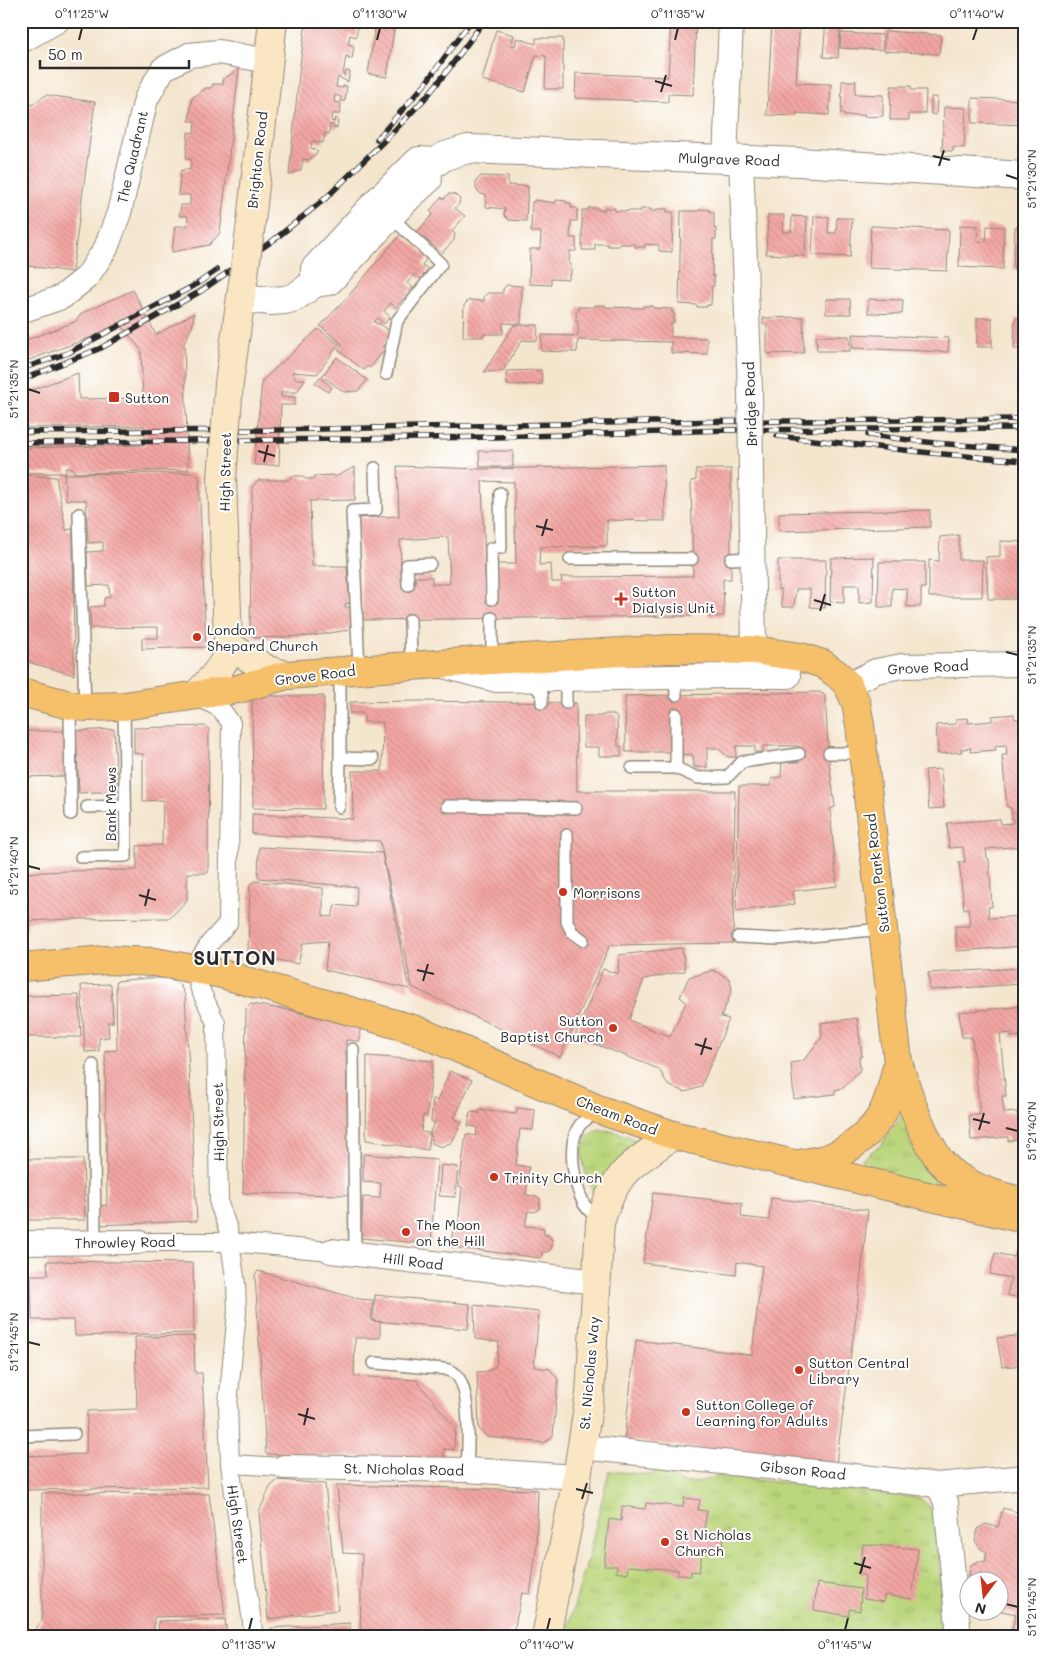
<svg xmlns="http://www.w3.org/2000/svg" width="1046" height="1658" viewBox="0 0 1046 1658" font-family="Mali,sans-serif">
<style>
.park{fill:url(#park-tufts);stroke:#738054}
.building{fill:url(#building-back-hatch);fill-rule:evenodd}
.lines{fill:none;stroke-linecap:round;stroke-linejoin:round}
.service-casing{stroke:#90887c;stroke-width:14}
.pedestrian-casing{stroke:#90887c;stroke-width:20}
.minor-casing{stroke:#90887c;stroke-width:26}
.tertiary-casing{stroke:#90887c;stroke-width:30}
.secondary-casing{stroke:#90887c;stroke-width:30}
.trunk-casing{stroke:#90887c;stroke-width:30}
.service{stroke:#fff;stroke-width:11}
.pedestrian{stroke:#fff;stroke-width:18}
.minor{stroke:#fff;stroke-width:24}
.tertiary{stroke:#fff;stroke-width:28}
.secondary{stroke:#fbe6c4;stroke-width:28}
.trunk{stroke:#f6c06b;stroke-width:28}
.rail-casing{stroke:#2b2b2b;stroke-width:5.5}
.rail{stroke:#fff;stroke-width:4;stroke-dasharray:11;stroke-linecap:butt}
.minor-bridge-casing{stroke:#90887c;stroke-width:26;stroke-linecap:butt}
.secondary-bridge-casing{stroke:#90887c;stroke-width:30;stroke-linecap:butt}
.minor-bridge{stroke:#fff;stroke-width:24}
.secondary-bridge{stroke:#fbe6c4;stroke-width:28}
.ticks{fill:none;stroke:#2b2b2b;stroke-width:2}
.poi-dot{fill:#c8321e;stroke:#fff;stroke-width:2}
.labels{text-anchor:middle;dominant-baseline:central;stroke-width:4;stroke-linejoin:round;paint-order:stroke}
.street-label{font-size:14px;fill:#2b2b2b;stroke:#fff}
.poi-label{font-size:14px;fill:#2b2b2b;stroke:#fff;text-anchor:start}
.district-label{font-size:19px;font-weight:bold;letter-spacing:1px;fill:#2b2b2b;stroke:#fff}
.neatline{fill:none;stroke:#2b2b2b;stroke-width:2}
.ticks-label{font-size:12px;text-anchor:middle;fill:#2b2b2b}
</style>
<defs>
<pattern id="park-tufts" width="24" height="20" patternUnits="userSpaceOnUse" patternTransform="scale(1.25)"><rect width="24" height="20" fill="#bbd67c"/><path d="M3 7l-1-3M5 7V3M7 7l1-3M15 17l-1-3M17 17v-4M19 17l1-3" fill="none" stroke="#a1b86b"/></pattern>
<pattern id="building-back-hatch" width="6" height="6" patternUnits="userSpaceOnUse" patternTransform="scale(1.25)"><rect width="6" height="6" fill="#f3a6a2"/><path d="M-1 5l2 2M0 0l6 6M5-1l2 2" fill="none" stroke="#d08f8c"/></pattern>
</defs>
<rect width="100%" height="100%" fill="#fff"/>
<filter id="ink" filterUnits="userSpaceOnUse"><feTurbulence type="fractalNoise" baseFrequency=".02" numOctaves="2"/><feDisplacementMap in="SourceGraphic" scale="10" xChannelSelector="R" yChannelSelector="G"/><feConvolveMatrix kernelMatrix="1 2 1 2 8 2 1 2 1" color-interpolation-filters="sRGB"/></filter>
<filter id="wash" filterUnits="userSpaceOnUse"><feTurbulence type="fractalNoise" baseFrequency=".0096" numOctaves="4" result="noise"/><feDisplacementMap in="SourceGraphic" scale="20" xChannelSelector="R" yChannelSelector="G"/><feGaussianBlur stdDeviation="1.12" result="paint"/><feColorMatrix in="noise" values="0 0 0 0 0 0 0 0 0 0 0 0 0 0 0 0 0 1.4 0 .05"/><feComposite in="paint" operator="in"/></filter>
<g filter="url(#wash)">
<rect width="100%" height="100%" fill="#f4e5cd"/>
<g class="park">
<path d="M906 1114 909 1140 916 1155 948 1189 869 1173 861 1160 882 1144 902 1115Z"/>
<path d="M601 1130C613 1130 636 1137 643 1146L598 1199C589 1187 577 1155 585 1141 588 1135 595 1132 601 1130Z"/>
<path d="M658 1470C669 1472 671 1477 680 1481 692 1486 706 1480 717 1476L855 1490 920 1498 931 1508 937 1526 940 1565 942 1637H825L805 1631V1637H631L567 1630 587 1562 609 1471 651 1475Z"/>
</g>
<g id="blocks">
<g class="building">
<path d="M325 21H352V24L358 26 356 37 350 35 348 44 354 46 352 59H348L349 57 346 56 343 75H345L346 71 350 72 348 82 338 77 336 87 343 88V86H347L345 101H340L341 97 335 95 334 102 341 103 340 114H332L331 121 334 122 335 118 338 119 337 128 333 127V125L330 124 329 134 325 133 323 143 312 141 311 148 318 152 309 160 303 159 301 170 289 175 300 65 305 29 309 26 314 25 324 27Z"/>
<path d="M376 21H395L387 77 368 74Z"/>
<path d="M671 21H696L693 95 668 94V102L575 98 576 73 668 77Z"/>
<path d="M772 21H800L796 83 831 84 829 115 796 113V116L767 115Z"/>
<path d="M826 21H841L838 58 823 57Z"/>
<path d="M496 30 514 35 511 45 515 46 517 38 536 44V38H563V89H545L546 56 536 55 525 92 482 80Z"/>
<path d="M885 31 941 35 939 54 884 51Z"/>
<path d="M841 33 883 35 882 50 840 48Z"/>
<path d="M239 69 220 233 209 245 172 252 175 226H187L188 216H179L181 205H190V195H178L181 170 184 171V169L190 170 191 159H186L188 132 194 133 195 121H189L192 98 206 88H211L213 84H224L222 80Z"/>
<path d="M842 81H856L855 94 883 95V116L864 117V115L844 116 845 114H841Z"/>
<path d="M891 86H911V90H926L925 114H909V120H890Z"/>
<path d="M46 95 95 102 72 272 22 265 25 246H21V112Z"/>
<path d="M931 97H937L936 115 931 114Z"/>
<path d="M972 98 1025 100V125L972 123Z"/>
<path d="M944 107 966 108 964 148 953 147V151H942Z"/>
<path d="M481 176 508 177V185L528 186 526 221 509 220 504 215 505 209 486 207V195L481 194 476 189V181Z"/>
<path d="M448 194H454L460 199 459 204 455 208 465 216 452 231 455 234 454 240 442 253 417 232 433 214 430 211 441 197 444 199Z"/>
<path d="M534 200 556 203V200L566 201V203H571V208H577V221H571L570 238H576V251H570L569 264H571V275H569V280L551 279V285L529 284 530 249H540L541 232H531L532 202H534Z"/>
<path d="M588 208H598V210L604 211V208H615L614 211H641V209H651V211H657V209H667V212H673L672 252 659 251V245L645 244V247H635V244H619V246H608V244H595V250H582V210H588Z"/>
<path d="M700 209 710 210V212H714V229L716 228V239H713L712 276H714V286H712L711 305H707V307H697V305L679 304 681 211H699Z"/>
<path d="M768 215H784L783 232H791L792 216 807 217 805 256 766 254Z"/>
<path d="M814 216 829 217 828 233H836L837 218H852L850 257 812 255Z"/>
<path d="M960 225 978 226 977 241 986 242 987 226 1004 227 1003 269 959 267Z"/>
<path d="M871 226 949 230 947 271 869 268Z"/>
<path d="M1015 227H1025V269H1013Z"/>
<path d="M401 234 428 257 422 265 428 269 420 279 415 274 407 283 413 287 396 308 391 303 384 311 390 317 384 324 378 318 374 322 377 324 379 323 393 334 382 347 385 349 370 368 368 366 364 370 338 350 342 344 320 326 343 302Z"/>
<path d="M507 285 522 286 521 324 503 323V334H483V337H463L464 305 469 300 484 301V296L488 293H503V289Z"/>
<path d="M133 290 156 335 194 313 192 327 184 343 188 470 74 473 73 468H66V473H21V448L145 445V426L21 428V394L78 373 79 399 143 398 141 350 122 326 21 363V342L75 322 82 313Z"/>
<path d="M826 299H850L851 314H826Z"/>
<path d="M868 299 903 300 902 314 868 313Z"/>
<path d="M595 305H605V307L643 308V306H653V308L672 309V313H674V323H671V337L707 338V354L671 353V342L578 340 577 352 541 351 542 335 578 336V321L576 322V311H578V307H595Z"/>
<path d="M803 317 804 353 767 354V324H763V318Z"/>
<rect x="977" y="318" width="15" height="29"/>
<path d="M1015 319H1025V349H1014Z"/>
<path d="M514 325H538L537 341 522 340 503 371 484 372Z"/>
<path d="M318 329 339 344 317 374 292 372 295 379H305L297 392H281V397H295V405H281L279 465H254L262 381Z"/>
<path d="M852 334 949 338 948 352 852 348Z"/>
<path d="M816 336H849L850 351H817Z"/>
<path d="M337 357 367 380 358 391 344 392 322 376Z"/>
<path d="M541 370 542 384 507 385 506 371Z"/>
<path d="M320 377 332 387 328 392 315 383Z"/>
<path d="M479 451H513V467H480Z"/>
<path d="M664 465 665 521 607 520V546L540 547 539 565 551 564 552 582H562L561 577 693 576 691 481 696 480V469H731V579H723L724 616H708V610H693L692 616 363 620 358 518 399 516 397 466 482 469ZM482 481 514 482 516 564H497V599H486ZM448 537 450 584H432V577H415L416 584 402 585 400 540Z"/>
<path d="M355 467V500L310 501 312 566H347L350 603 345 604V607H351V622L348 630 312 636 256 638 250 634 252 487 258 480H288L292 476H302L306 479H314V476L334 475 335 477Z"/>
<path d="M193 473 199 477 206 647 142 649V638H158V627L91 628 90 607 104 606V598L110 597 109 585 88 586 87 552 103 551V542L88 543 86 500H66L64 474Z"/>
<path d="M21 475 56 477 66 530 73 529 74 675 21 660Z"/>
<path d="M930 510V527L779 531V513Z"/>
<path d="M959 535V560H983L982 597H929V560L939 561 940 537Z"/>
<path d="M1000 541 1025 542V599H988L986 557 1000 556Z"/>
<path d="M874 557 873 602 859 603V585H844V603L830 602 831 558Z"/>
<path d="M778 560H826L825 608 810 607V589H796L794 607H782L781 589 778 590Z"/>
<path d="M879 562H925V588H921V606L907 607V589L892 588V607H878Z"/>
<path d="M819 692 825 695 829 761 835 807 830 809 837 886 793 891 795 904 736 911 739 786H771L772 778 781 777 782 762H799V746H763V752H755V746H736V757H728L718 748H707V767H694L693 755 681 754 671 752H626L625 696Z"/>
<path d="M252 696H324L323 809 253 808Z"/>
<path d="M419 701 576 703 577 791H735L733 943 610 945 560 1057 412 987 380 841 252 834V814L353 819 352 771H382L383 722H364V713H350V702Z"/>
<path d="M606 714H613L617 717 618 746H621V756H599V747H584V716H601Z"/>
<path d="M1014 714V719H1025V846L986 849 987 858 989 859 992 907H988L989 918 1025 916V946L957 951 955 926H970L968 908 964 909 959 862H965L963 847 949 848 947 823 1000 819 1001 824 1013 823 1011 808 1007 807 1002 755H1007L1006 745 995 746 996 750 970 752 971 748 961 749 962 752 938 754 936 725 956 724V719L968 718V723L992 721V716Z"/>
<path d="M205 726 209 729 208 873H187V900L170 918 70 919 27 921V928H21V873L68 871 137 870V846L162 845 163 800 143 801V754L134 753V728Z"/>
<path d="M114 729 117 791 79 793 76 731Z"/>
<path d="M21 731H64L65 776 21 777Z"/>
<path d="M941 769 944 808 929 809 925 770Z"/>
<path d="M259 847 382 853 409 989 325 970 328 941 303 943 298 964 252 955 248 951 250 884 255 881 323 888V916L332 917 335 905 356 907 357 887 258 878Z"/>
<path d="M682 948 685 971 644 979 629 1020 670 1037 686 1002 680 997 689 977 695 976 713 970 730 979 732 990 721 1017 729 1019 701 1087 685 1092 668 1085 659 1069 575 1036 603 969 618 974 619 955Z"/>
<path d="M1021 968 1022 984 930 990 928 973Z"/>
<path d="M147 978H167L180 985 185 995 197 1221 98 1225 97 1206 107 1205 105 1051 117 1050 116 983 117 981Z"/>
<path d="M111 984 113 1022H108L109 1037 99 1038V1051L85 1052 81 985Z"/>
<path d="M79 995 81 1037H23L25 1159H83L85 1220H21V996Z"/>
<path d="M251 1004 289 1010 360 1028V1041L346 1040 349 1195 243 1193 246 1009Z"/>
<path d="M1025 1006V1036L1011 1037 1012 1033 1000 1034 1006 1096H1002L1004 1113 1017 1112 1019 1127H1025V1156H1022L1021 1140 1008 1141V1137L971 1140 969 1115H980L972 1037H962L959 1012Z"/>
<path d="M857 1018 862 1056 859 1057 860 1070 843 1088 835 1090V1094L794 1099 791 1063 803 1061 822 1037 821 1023Z"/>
<path d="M367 1056 433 1061 427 1116 423 1115 421 1132 429 1133 428 1150 366 1140Z"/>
<path d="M450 1071 472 1080 454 1119 462 1122 452 1142 441 1147 432 1143 430 1131 435 1123 431 1121 433 1098 437 1101Z"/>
<path d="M517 1108 535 1110 533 1130 520 1129 516 1165 529 1167 526 1195 536 1196 540 1199V1208L535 1212 528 1211 525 1226 544 1228V1235H548L552 1240V1247L548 1252H542L541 1258 451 1247 453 1228 458 1229 462 1187 459 1186 466 1134 476 1136 477 1127 468 1126 470 1112 480 1113 479 1110 516 1114Z"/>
<path d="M363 1154 437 1160 431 1244 361 1238 363 1197 380 1198 381 1183 363 1182Z"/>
<path d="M441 1165 458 1167 455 1197 439 1196Z"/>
<path d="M653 1193 742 1203 741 1217 769 1220 771 1198 868 1210 858 1302 836 1464 624 1440 636 1340 752 1355 762 1266 737 1262 736 1275 643 1263Z"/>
<path d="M1019 1242 1025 1243V1299L1007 1295 1011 1278 990 1274 995 1253 1015 1257Z"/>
<path d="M47 1261 193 1263 194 1333 75 1336 74 1320H32L31 1275H48Z"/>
<path d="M258 1271 359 1299 373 1300 371 1321 380 1322V1338H355L354 1376 416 1380 455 1427 454 1450 444 1449V1459L266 1454 255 1275Z"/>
<path d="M375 1295 470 1304 468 1329 373 1321Z"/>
<path d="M474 1305 539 1312 534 1367 550 1369 558 1379 553 1436 544 1443 487 1437 479 1429 477 1372 488 1371 496 1366 499 1342 475 1339Z"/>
<path d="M1025 1335V1365L1002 1367 997 1338Z"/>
<path d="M194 1336 195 1373H202L208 1487 21 1490V1456L86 1454 87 1411 137 1409 135 1337Z"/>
<path d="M278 1480 325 1484 338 1610 268 1619 259 1512 270 1487Z"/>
<path d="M337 1485 538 1490 536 1552 530 1594 522 1593 515 1626 506 1635 434 1634V1637H360L362 1554 343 1553Z"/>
<path d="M42 1493 209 1494 225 1615 154 1617V1632H139V1637H29L42 1621Z"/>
<path d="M684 1498 700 1500 698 1510 707 1511 704 1531 724 1533 722 1554 702 1552 699 1572 691 1571V1576L678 1575V1570L628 1566 627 1574 616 1572 617 1566H604L609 1519 621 1521 622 1506 645 1509 646 1503 683 1507Z"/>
<path d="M1003 1508 1025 1514V1637H1010L1016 1614 998 1610V1580H972L969 1576 971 1565 978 1561 985 1562 987 1552 981 1549 975 1541 978 1529 985 1524 998 1527Z"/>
<path d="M863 1544 918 1549 912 1599 884 1595V1602L864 1599 865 1575H860Z"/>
<path d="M817 1583 861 1589 860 1611 849 1609V1616L814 1610Z"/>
<path d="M225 1619 227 1637H159L158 1621Z"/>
<path d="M350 1623V1637H272L271 1628Z"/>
</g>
</g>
</g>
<g filter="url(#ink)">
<use href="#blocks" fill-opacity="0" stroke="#90887c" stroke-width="1"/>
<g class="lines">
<g class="service-casing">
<g id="service">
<path d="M386 374 397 321 441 264 389 215"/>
<path d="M79 514 85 707"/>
<path d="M570 559H692"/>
<path d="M731 559 752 558"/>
<path d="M408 585 407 565 430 564"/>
<path d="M492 599 491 548H501L500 493"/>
<path d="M492 618V660"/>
<path d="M410 620 411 666"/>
<path d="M359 669 352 511 376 510 375 468"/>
<path d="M675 677 676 695"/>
<path d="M530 680 542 694V703"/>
<path d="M566 703V679"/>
<path d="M70 705 71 814"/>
<path d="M829 753H863"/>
<path d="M340 758V671"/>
<path d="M632 768H676V714"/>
<path d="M676 768 698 778 727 777 742 762 799 754"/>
<path d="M447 806 576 808"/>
<path d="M87 807 125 806"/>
<path d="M339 807 340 758 373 759"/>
<path d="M567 835V922L572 932 583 940"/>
<path d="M81 857 126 856 124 706"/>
<path d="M738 937 778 939 883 929"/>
<path d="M353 1049 355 1254"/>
<path d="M93 1065 95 1243"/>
<path d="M599 1111C593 1115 584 1120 580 1125 566 1143 574 1185 584 1204 588 1210 595 1216 599 1222"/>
<path d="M374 1363C392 1364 410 1366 428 1368 435 1368 445 1368 451 1371 473 1380 468 1450 467 1470"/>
<path d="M21 1436 74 1434"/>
</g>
</g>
<g class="pedestrian-casing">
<g id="pedestrian">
<path d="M196 696 220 708 231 723 228 923 210 943 201 957 198 982 200 989 216 1023 219 1204 228 1229 236 1284 237 1312 228 1403 230 1464 254 1637"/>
<path d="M138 1242H229L331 1251"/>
<path d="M230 1464 284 1467"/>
</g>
</g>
<g class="minor-casing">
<g id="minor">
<path d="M21 41 57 21"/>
<path d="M725 159 731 21"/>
<path d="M741 159 750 391"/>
<path d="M21 311 62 297 87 277 106 248 119 213 146 99 163 69 189 55 219 52 268 61"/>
<path d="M447 667 496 680 727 676 754 650 751 471"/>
<path d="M727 676H788"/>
<path d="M848 685 876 671 902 666 1025 664"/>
<path d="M21 1243 138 1242"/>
<path d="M331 1251 597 1282"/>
<path d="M582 1447 938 1485 1025 1477"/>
<path d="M284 1467 467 1470 577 1477"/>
<path d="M938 1485 946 1502 959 1637"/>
</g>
</g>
<g class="tertiary-casing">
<g id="tertiary">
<path d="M315 283V269L376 203 419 161 436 162 445 156 468 149 799 162 1025 176"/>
<path d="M241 298 271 301 285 300 295 297 315 283 329 281 408 197 428 179"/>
</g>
</g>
<g class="secondary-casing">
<g id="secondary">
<path d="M250 231 273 21"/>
<path d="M229 383 244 275"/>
<path d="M230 646 268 670 287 675"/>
<path d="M196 695C208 683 233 658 228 640L222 479"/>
<path d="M546 1637 577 1477 590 1394 600 1223C606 1203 614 1182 629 1168 642 1156 659 1146 673 1135"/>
</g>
</g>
<g class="trunk-casing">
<g id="trunk">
<path d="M21 692 70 705 85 707 124 706 238 689 287 675 492 660 671 649 754 650 801 657 823 664 838 675 848 685 856 703 860 725 898 1062C907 1092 917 1121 932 1148 935 1152 937 1157 940 1161 962 1186 994 1195 1025 1202"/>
<path d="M21 967 105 960 155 962 222 974 416 1030 600 1110 673 1135 1015 1217"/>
<path d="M799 1164C808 1162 817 1161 825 1159 848 1152 874 1132 884 1110 891 1096 894 1078 898 1062"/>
</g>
</g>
<use href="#service" class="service"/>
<use href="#pedestrian" class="pedestrian"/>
<use href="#minor" class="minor"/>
<use href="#tertiary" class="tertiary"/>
<use href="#secondary" class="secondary"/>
<use href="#trunk" class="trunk"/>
<g class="rail-casing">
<g id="rail">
<path d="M377 139 425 84 471 21"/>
<path d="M21 369 68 353 197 284 217 270"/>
<path d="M21 380 101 348 201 291 275 239 326 198 392 133 428 95 448 70 484 21"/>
<path d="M21 432 275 430 652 422 1025 419"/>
<path d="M868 435 935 443 1025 450"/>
<path d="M777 436 931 453 1025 461"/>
<path d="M21 443 496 437 729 430 1025 428"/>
</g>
</g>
<use href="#rail" class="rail"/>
<g class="minor-bridge-casing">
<path id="minor-bridge" d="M750 391 751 471"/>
</g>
<g class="secondary-bridge-casing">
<g id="secondary-bridge">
<path d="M244 275 250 231"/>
<path d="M222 479 229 383"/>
</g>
</g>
<use href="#minor-bridge" class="minor-bridge"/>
<use href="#secondary-bridge" class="secondary-bridge"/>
</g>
</g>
<path class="ticks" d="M79 40 82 28M377 40 380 28M675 40 678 28M973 40 977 28M655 81 672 86M661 92 666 75M933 156 950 160M939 166 944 150M1006 175 1018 179M28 389 40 393M258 451 275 456M264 462 268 445M536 526 553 530M542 536 547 519M814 600 831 605M820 611 825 594M1006 652 1018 655M28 866 40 869M139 895 156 900M145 906 149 889M417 970 434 974M423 981 428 964M695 1044 712 1049M701 1055 706 1038M973 1119 990 1123M1006 1128 1018 1131M979 1130 984 1113M28 1342 40 1345M298 1414 315 1419M304 1425 308 1408M576 1489 593 1493M582 1499 587 1483M854 1563 871 1568M860 1574 865 1557M1006 1604 1018 1607M249 1630 252 1618M547 1630 550 1618M845 1630 848 1618"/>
<g class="poi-dot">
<rect x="108" y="391" width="12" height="12" rx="2.5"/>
<path d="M618.5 591.5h5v5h5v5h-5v5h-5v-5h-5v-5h5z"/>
<circle cx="197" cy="637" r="5"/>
<circle cx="563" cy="892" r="5"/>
<circle cx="613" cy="1028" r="5"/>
<circle cx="494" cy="1177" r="5"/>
<circle cx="406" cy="1232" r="5"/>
<circle cx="799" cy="1370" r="5"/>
<circle cx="686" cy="1412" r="5"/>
<circle cx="665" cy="1542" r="5"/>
</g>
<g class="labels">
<g class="street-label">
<text transform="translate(132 157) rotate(-77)">The Quadrant</text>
<text transform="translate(729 159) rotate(2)">Mulgrave Road</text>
<text transform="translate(257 160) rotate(-84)">Brighton Road</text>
<text transform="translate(750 404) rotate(-92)">Bridge Road</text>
<text transform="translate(225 472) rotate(-89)">High Street</text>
<text transform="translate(928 667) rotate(-3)">Grove Road</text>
<text transform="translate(315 675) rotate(-7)">Grove Road</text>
<text transform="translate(110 804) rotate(-90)">Bank Mews</text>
<text transform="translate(877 873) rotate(-97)">Sutton Park Road</text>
<text transform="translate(617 1115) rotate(21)">Cheam Road</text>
<text transform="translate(218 1122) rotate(-91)">High Street</text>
<text transform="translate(125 1242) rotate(-1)">Throwley Road</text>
<text transform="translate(413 1261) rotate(7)">Hill Road</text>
<text transform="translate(589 1373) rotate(-85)">St. Nicholas Way</text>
<text transform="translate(404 1469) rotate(1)">St. Nicholas Road</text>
<text transform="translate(803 1470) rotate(6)">Gibson Road</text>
<text transform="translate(238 1524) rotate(82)">High Street</text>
</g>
<g class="poi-label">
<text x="125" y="397">Sutton</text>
<text x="632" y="591">Sutton<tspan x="632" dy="16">Dialysis Unit</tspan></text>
<text x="207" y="629">London<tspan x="207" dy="16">Shepard Church</tspan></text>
<text x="573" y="892">Morrisons</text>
<text x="603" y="1020" text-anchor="end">Sutton<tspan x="603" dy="16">Baptist Church</tspan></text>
<text x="504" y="1177">Trinity Church</text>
<text x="416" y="1224">The Moon<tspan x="416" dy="16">on the Hill</tspan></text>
<text x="809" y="1362">Sutton Central<tspan x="809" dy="16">Library</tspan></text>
<text x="696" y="1404">Sutton College of<tspan x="696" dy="16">Learning for Adults</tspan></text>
<text x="675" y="1534">St Nicholas<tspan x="675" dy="16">Church</tspan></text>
</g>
<g class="district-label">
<text x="235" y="957">SUTTON</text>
</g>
</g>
<rect width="1046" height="1658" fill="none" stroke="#fff" stroke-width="55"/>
<g transform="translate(984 1596) rotate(195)"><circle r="24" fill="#ffffff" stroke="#aaaaaa"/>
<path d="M0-4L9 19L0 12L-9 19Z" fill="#c8321e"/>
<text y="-8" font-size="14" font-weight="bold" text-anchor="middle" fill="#2b2b2b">N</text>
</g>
<path d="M40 60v8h149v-8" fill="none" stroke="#2b2b2b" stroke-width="2.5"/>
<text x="48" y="60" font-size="15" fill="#2b2b2b" stroke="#ffffff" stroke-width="4" paint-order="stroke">50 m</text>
<rect x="28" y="28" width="990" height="1602" class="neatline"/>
<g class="ticks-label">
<text x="82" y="18">0°11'25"W</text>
<text x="380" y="18">0°11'30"W</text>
<text x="678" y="18">0°11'35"W</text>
<text x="977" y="18">0°11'40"W</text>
<text transform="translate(1032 179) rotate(-90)" y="4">51°21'30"N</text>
<text transform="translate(14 389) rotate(-90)" y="4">51°21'35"N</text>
<text transform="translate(1032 655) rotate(-90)" y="4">51°21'35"N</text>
<text transform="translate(14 866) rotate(-90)" y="4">51°21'40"N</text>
<text transform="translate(1032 1131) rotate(-90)" y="4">51°21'40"N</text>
<text transform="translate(14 1342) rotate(-90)" y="4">51°21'45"N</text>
<text transform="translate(1032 1607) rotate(-90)" y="4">51°21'45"N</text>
<text x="249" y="1649">0°11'35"W</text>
<text x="547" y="1649">0°11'40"W</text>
<text x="845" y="1649">0°11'45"W</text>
</g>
</svg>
